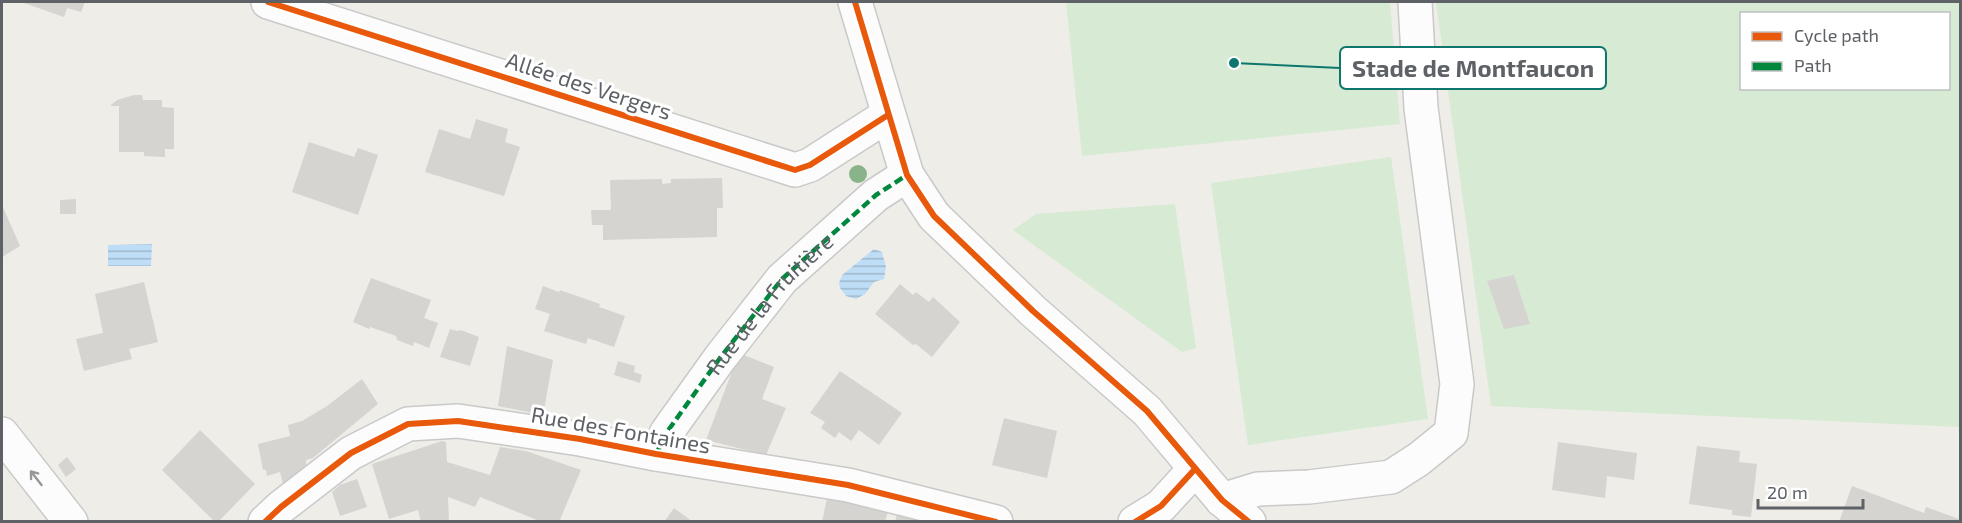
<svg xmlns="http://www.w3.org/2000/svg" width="1962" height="523" viewBox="0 0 1962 523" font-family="'Exo 2',sans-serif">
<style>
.green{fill:#d7ead4;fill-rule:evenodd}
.water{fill:url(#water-rules)}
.building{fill:#d5d4d1}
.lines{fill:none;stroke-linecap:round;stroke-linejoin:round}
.minor-casing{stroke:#cac9c9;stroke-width:36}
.minor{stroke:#fcfcfc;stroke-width:33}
.quiet{stroke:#00873e;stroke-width:4.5;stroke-dasharray:9 4.5;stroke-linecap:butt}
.cycleway-casing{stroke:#fff;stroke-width:10}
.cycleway{stroke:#e8590c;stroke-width:6}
.tree{fill:#89b489}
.oneway{stroke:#95979a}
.labels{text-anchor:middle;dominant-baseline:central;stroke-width:6;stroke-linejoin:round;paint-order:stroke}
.street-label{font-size:22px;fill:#5e6166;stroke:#fff}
.leader{fill:none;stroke:#0f766e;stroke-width:2}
.callout-dot{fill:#0f766e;stroke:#fff;stroke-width:2}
.callout{fill:#fff;stroke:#0f766e;stroke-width:2}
.callout-label{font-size:24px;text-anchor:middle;font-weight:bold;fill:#5e6166}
</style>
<defs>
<pattern id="water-rules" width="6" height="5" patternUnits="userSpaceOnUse" patternTransform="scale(1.5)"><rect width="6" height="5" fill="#bedef7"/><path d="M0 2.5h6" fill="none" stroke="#9eb7cc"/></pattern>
</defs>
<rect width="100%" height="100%" fill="#eeede8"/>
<g class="green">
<path d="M1066 2H1390L1400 124 1082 156Z"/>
<path d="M1436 2H1960V427L1491 406ZM1742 14H1948V88H1742Z"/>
<path d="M1391 157 1428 419 1248 445 1211 183Z"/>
<path d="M1175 204 1196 348 1182 352 1013 230 1036 214Z"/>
</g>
<g class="water">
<path d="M152 244 151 266H108V245Z"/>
<path d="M874 249 882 252 886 267 884 279 874 282 865 294 856 299 846 296 840 288 839 283 842 275Z"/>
</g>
<g class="building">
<path d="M21 2H85L81 12 67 8 64 17Z"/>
<path d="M134 95H142L143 100H162V107L174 108V149H165V157L144 156V152H119V106H110L117 100Z"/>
<path d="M476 119 508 129 505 142 520 147 504 196 425 172 439 129 470 139Z"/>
<path d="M309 142 354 157 358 148 378 155 358 215 292 192Z"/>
<path d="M722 178 723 208H717V237L603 240V225H592L591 210H611L610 180 662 179V184L671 183V179Z"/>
<path d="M76 199V214H60V200Z"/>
<path d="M2 205 20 246 2 257Z"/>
<path d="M1514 275 1530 324 1504 329 1487 281Z"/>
<path d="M371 278 431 300 424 318 438 323 429 348 414 342 413 346 397 340 396 336 370 327 369 329 353 322Z"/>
<path d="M144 282 158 342 129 349 132 359 84 371 76 339 103 333 95 294Z"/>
<path d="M900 284 913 295 916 292 929 302 933 297 960 322 932 357 916 344 913 345 875 314Z"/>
<path d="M543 286 559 292 560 290 600 304 599 307 625 316 614 347 588 338 586 344 544 331 550 314 535 309Z"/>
<path d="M450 329 457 331 461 330 479 337 470 366 440 357Z"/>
<path d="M507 346 553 360 543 415 498 406Z"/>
<path d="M739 353 774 367 762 399 786 408 766 455 706 440Z"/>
<path d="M618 361 635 366 634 372 642 375 640 383 614 375Z"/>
<path d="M840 371 902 413 879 445 859 430 851 441 839 432 835 438 821 428 825 422 810 413Z"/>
<path d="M362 379 378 404 313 458 306 460V467L283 484 280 472 267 476 266 470H263L258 444 290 436 288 425 302 421 327 406Z"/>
<path d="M1004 418 1057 431 1047 478 992 465Z"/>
<path d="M200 430 255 484 218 522H215L162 470Z"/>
<path d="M442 441 446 442 447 462 490 475 500 447 526 451 581 470 559 522H542L480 497 475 507 448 497 449 522H421L418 510 389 519 372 464Z"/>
<path d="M1558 442 1637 453 1634 480 1607 476 1605 498 1552 490Z"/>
<path d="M1697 446 1740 451 1739 462 1757 464 1751 517 1732 515V510L1689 504Z"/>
<path d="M67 457 76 469 66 477 58 465Z"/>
<path d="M357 479 367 507 340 516 332 492 340 485Z"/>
<path d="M1852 486 1924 513 1926 507 1959 519 1958 522H1839Z"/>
<path d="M827 498 888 511 885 522H822Z"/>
<path d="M674 508 693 522H664Z"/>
<path d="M897 514 923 521V522H895Z"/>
</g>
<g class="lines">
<g class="minor-casing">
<g id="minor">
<path d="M268 2 795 170 810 165 888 115"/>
<path d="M855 2 907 175 934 216 1033 311 1147 411 1222 500 1249 522"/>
<path d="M2 434 71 522"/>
<path id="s1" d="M656 454 667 432 720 358 782 279 876 195 907 175"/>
<path d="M1222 500 1258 489 1309 487 1391 477 1419 459 1451 433 1457 384 1421 108 1415 2"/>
<path d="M265 522 281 507 351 453 408 424 458 421 580 439 656 454 848 485 996 522"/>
<path d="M1135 522 1161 506 1195 469"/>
</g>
</g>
<use href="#minor" class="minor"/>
<path class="quiet" d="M656 454 667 432 720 358 782 279 876 195 907 175"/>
<g class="cycleway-casing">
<g id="cycleway">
<path d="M268 2 795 170 810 165 888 115"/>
<path d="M855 2 907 175 934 216 1033 311 1147 411 1222 500 1249 522"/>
<path d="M265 522 281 507 351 453 408 424 458 421 580 439 656 454 848 485 996 522"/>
<path d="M1135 522 1161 506 1195 469"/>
</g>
</g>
<use href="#cycleway" class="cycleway"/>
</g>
<circle class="tree" cx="858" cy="174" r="9"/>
<defs><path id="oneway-shaft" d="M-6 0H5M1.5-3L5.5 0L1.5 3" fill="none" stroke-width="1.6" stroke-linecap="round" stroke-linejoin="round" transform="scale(1.5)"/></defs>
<use class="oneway" href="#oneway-shaft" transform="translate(36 478) rotate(-128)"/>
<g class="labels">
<g class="street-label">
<text transform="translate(589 85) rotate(18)">Allée des Vergers</text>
<text stroke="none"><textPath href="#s1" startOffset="189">Rue de la Fruitière</textPath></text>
<text transform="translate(621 429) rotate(10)">Rue des Fontaines</text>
</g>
</g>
<path class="leader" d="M1234 63L1340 68"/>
<circle class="callout-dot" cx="1234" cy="63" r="6"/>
<rect class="callout" x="1340" y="47" width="266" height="42" rx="6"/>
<g class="callout-label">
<text x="1473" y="77">Stade de Montfaucon</text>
</g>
<rect width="1962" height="523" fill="none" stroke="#5e6166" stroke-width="6"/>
<rect x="1740" y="12" width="210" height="78" fill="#ffffff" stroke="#bfc0c2" stroke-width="1.5"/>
<rect x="1752" y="32" width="30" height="9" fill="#e8590c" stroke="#bfc0c2" stroke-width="1.5"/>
<text x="1794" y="42" font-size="18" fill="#5e6166">Cycle path</text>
<rect x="1752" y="62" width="30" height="9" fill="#00873e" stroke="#bfc0c2" stroke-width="1.5"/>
<text x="1794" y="72" font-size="18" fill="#5e6166">Path</text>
<path d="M1758 499v9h105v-9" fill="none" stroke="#5e6166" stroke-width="3"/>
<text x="1767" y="499" font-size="18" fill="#5e6166" stroke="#ffffff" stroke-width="4.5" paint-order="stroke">20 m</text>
</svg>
